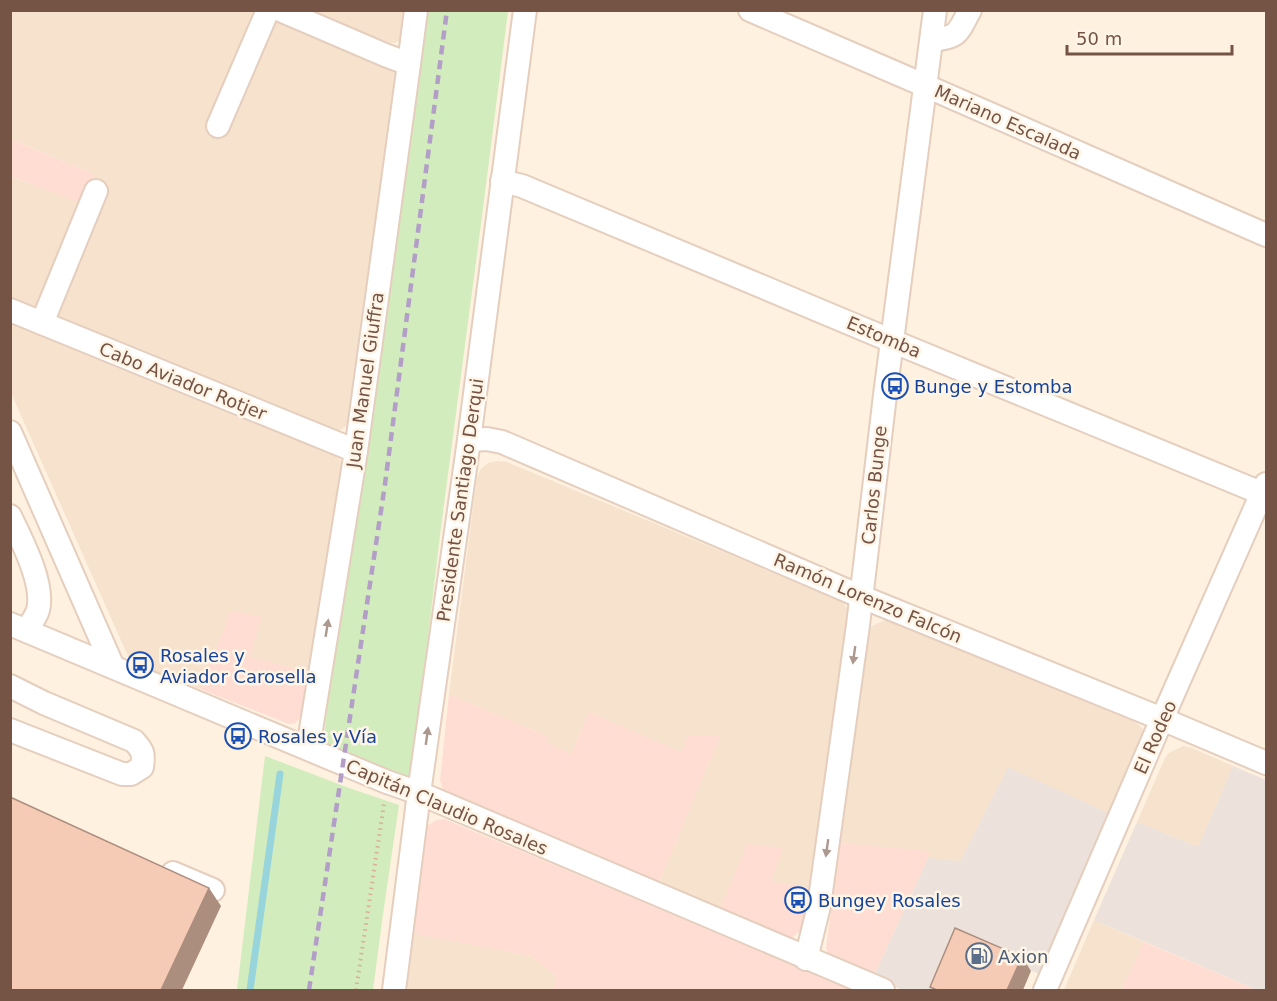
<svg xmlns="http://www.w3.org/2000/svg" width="1277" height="1001" viewBox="0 0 1277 1001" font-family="'DejaVu Sans',sans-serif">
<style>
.residential{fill:#f6e2cd}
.commercial{fill:#ffddd2}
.industrial{fill:#ece2db}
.green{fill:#d2ecbd}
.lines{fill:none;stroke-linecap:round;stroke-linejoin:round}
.stream{stroke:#98d4db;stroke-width:7}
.minor-casing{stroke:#e5cebe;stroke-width:26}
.path{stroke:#daaf98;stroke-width:4;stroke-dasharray:1.5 4.5;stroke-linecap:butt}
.minor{stroke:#fff;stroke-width:22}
.rail{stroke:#b29ec7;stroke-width:4.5;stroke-dasharray:9 6;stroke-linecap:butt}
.shaded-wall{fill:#ac8e7f}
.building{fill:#f6cbb5;stroke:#ac8e7f;stroke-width:1.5}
.oneway{fill:#ad988f}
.labels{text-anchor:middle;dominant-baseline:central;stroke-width:5;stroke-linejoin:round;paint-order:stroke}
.street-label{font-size:18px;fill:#765445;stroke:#fff5e7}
.transit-label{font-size:18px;fill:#164399;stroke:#fff5e7;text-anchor:start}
.service-label{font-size:18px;fill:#4e5e75;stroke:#fff5e7;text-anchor:start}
</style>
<rect width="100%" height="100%" fill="#fef1df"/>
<g class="residential">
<path d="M11 11H261L391 69 397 76 352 422 345 427 338 431 11 299 10 176 82 203 94 174 11 139Z"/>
<path d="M312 11H410L405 34 399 41 394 43 388 42Z"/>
<path d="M10 318 336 452 344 468 307 671 249 657 232 610 200 689 143 668 128 656 11 393Z"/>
<path d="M497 461 507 462 843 602 847 609 849 616 812 889 771 881 719 912 658 885 720 736 681 752 589 712 571 754 546 743 549 737 449 694 477 477 481 469 488 463Z"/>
<path d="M885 620 1135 722 1141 727 1145 732 1115 816 960 861 928 858V851L840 843 869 630 872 626Z"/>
<path d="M1183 746 1192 748 1233 766 1198 847 1137 822 1165 758 1169 753Z"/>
<path d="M1094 920 1144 942 1122 990H1064Z"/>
<path d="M411 933 531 956 558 978 552 990H406Z"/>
</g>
<g class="commercial">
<path d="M10 139 94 174 82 204 11 176Z"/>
<path d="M231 610 262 617 249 657 307 671 302 711 299 719 295 723 289 724 200 689Z"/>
<path d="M449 694 549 737 547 743 571 754 589 712 681 752 689 735 720 736 658 885 447 795 443 790 440 780Z"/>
<path d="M444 819 852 990H552L557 977 531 956 411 933 423 831 428 825 437 820Z"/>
<path d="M840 843 929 851 928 858 873 978 831 959 827 952 826 947Z"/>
<path d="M747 844 783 848 771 881 812 889 805 926 792 938 786 940 719 912Z"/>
<path d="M1144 942 1257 990H1122Z"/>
</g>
<g class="industrial">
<path d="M1233 766 1266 780V990H1257L1094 920 1137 822 1198 847Z"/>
<path d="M1008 767 1115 816 1044 976 965 942 944 990H903L873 978 928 858 960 861Z"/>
</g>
<g class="green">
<path d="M416 11H508L482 216 441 527 411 781 323 745 356 451Z"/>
<path d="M265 756 349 788 399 805 383 914 373 990H237Z"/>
</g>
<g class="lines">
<path class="stream" d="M250 990 280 774"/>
<g class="minor-casing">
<g id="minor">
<path d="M280 10 385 55 409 64"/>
<path d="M750 10 926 86 1266 235"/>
<path d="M932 40C959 37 957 34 970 10"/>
<path d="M218 126 268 10"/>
<path d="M502 181 522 186 892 341 1266 495"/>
<path d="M10 310 356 451"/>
<path d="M42 323 96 191"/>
<path d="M10 432 113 667"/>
<path d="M469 440 487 439 502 442 862 597 1162 719 1266 763"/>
<path d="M10 516C21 539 45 584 38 610 36 617 30 624 27 631"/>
<path d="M10 624 241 721 387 782 419 793 883 990"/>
<path d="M10 686 44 703 134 741C143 751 144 753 142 767L131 774H122L10 730"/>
<path d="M308 748 356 451 409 64 416 10"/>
<path d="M173 873 213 890"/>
<path d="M806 959 819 906 858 625 885 395 935 10"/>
<path d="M394 990 419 793 469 440 525 10"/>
<path d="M1045 990 1162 719 1266 484"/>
</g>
</g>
<path class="path" d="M356 990 384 804"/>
<use href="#minor" class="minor"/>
<path class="rail" d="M309 990 385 484 447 10"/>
</g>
<g class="shaded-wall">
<path d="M209 888 221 906 182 990H161Z"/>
<path d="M1022 957 1031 971 1023 990H1007Z"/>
</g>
<g class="building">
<path d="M10 797 209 888 161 990H10Z"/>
<path d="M955 928 1022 957 1007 990H937L930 987Z"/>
</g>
<defs><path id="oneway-solid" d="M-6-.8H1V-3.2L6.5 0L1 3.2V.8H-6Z" transform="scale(1.5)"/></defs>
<g class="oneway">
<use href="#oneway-solid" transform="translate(327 628) rotate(-81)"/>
<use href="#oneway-solid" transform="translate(854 655) rotate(98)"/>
<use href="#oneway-solid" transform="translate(427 736) rotate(-82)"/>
<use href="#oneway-solid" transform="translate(827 848) rotate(98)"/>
</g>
<defs>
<g id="bus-ring" transform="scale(1.35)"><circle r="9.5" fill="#fff5e7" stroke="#1a4fb4" stroke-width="1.5"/><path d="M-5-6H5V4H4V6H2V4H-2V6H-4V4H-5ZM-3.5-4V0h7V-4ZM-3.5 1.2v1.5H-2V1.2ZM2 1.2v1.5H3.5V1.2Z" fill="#1a4fb4"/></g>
<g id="fuel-ring" transform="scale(1.35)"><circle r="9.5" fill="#fff5e7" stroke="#5c6f8a" stroke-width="1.5"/><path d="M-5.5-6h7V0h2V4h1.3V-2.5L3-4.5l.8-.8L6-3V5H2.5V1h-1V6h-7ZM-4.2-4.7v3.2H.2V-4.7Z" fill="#5c6f8a"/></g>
</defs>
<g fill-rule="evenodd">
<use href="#bus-ring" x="895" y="386"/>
<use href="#bus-ring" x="140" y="665"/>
<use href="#bus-ring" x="238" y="736"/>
<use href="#bus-ring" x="798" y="900"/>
<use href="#fuel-ring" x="979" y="956"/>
</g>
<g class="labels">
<g class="street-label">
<text transform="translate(1008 122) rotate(24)">Mariano Escalada</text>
<text transform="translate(884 337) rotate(23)">Estomba</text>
<text transform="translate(365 380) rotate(-82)">Juan Manuel Giuffra</text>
<text transform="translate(183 381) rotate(22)">Cabo Aviador Rotjer</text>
<text transform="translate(874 485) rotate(-84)">Carlos Bunge</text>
<text transform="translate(460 500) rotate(-82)">Presidente Santiago Derqui</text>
<text transform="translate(868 598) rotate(23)">Ramón Lorenzo Falcón</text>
<text transform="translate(1155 737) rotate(-66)">El Rodeo</text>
<text transform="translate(447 807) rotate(23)">Capitán Claudio Rosales</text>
</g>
<g class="transit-label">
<text x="914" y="386">Bunge y Estomba</text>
<text x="160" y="655">Rosales y<tspan x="160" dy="21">Aviador Carosella</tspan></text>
<text x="258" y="736">Rosales y Vía</text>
<text x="818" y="900">Bungey Rosales</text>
</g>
<g class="service-label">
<text x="998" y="956">Axion</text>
</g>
</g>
<rect width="1277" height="1001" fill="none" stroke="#765445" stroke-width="24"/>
<path d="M1067 45v9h165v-9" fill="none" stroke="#765445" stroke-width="3"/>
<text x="1076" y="45" font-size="18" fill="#765445" stroke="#fff5e7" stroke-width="4.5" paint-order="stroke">50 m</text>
</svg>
